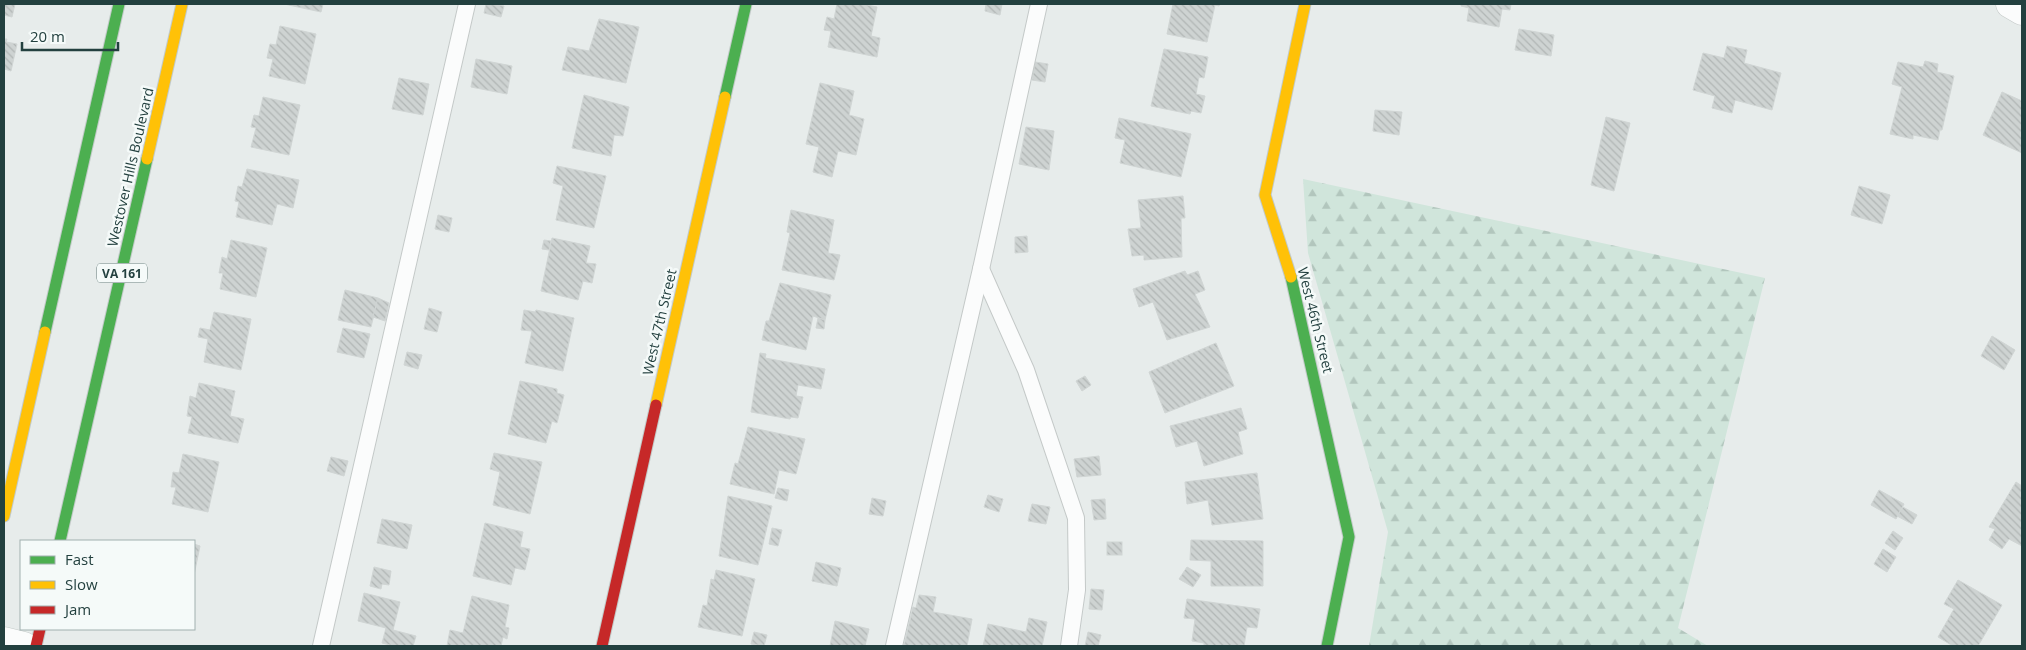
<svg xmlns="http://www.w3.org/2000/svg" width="2026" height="650" viewBox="0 0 2026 650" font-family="'Open Sans',sans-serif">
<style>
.forest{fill:url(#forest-firs)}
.building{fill:url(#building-back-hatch);stroke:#d0d5d4}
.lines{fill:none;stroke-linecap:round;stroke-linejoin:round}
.lane-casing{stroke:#c4c9c8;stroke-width:18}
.street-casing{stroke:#c4c9c8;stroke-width:29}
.fast-casing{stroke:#c2cac8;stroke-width:13}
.slow-casing{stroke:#c2cac8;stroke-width:13}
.jam-casing{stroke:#c2cac8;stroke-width:13}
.lane{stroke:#fbfcfc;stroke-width:16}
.street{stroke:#fbfcfc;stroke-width:28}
.fast{stroke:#4caf50;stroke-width:11}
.slow{stroke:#ffc107;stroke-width:11}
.jam{stroke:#c62828;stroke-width:11}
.labels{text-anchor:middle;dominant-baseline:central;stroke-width:5;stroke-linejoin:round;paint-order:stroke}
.shield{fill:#f5faf9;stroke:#627877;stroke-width:1}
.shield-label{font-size:12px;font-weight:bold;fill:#23403f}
.street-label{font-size:14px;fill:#23403f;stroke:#f5faf9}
</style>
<defs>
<pattern id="forest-firs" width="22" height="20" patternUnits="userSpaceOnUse" patternTransform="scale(1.25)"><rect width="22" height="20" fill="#d0e5db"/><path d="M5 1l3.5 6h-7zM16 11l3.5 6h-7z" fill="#b2c6bd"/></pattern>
<pattern id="building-back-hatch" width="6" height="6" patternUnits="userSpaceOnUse" patternTransform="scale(1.25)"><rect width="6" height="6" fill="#ced3d2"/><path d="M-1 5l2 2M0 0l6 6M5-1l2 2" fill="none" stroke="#b1b6b5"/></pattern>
</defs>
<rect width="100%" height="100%" fill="#e7eceb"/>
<path class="forest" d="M1303 179 1765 278 1678 628 1708 646H1369L1388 532 1308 253Z"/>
<g class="building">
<path d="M4 4H15L12 17 4 15Z"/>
<path d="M284 4H323L321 12Z"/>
<path d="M486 4 504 6 501 17 484 13Z"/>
<path d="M837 4H862L877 7 871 36 880 38 877 57 828 47 831 31 824 30 827 17 834 19Z"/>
<path d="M986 4H1002L1000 15 985 11Z"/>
<path d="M1173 4H1220L1219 6 1215 5 1207 42 1167 34Z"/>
<path d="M1461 4H1511L1510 10 1502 9 1499 27 1467 21 1469 8 1461 6Z"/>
<path d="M599 19 639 27 626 83 562 70 568 47 589 51Z"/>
<path d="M280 26 316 34 305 84 269 76 273 59 267 58 270 44 276 45Z"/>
<path d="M1519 29 1554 35 1551 56 1515 50Z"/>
<path d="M4 39H7L6 42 17 44 11 71 4 69Z"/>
<path d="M1727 46 1747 50 1744 63 1781 73 1772 110 1735 100 1732 113 1712 108 1715 96 1693 90 1703 53 1724 58Z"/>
<path d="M1164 49 1208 57 1204 78 1199 77 1196 94 1205 96 1201 113 1191 111 1190 114 1151 106Z"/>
<path d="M476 59 512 66 507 94 471 87Z"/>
<path d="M1925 61 1938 64 1937 72 1954 76 1942 130H1940L1938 140 1913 135V139L1890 134 1902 87 1892 84 1898 62 1923 67Z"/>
<path d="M1035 62 1048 64 1045 82 1032 80Z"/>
<path d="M399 78 429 84 423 115 392 109Z"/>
<path d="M820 83 854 91 849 115 864 119 856 155 838 151 832 177 813 172 819 147 806 144Z"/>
<path d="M2002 92 2022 101V153L1983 135Z"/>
<path d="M584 95 629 107 623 136 614 135 611 156 572 148Z"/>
<path d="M263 97 300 105 289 155 251 147 256 128 251 127 254 115 259 116Z"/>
<path d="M1375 110 1402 112 1399 135 1373 131Z"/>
<path d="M1606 117 1630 123 1614 191 1591 185Z"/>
<path d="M1119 118 1191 134 1181 177 1120 163 1125 140 1115 138Z"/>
<path d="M1026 127 1054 131 1049 170 1019 164Z"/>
<path d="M557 166 606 176 594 228 556 220 563 186 553 183Z"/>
<path d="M247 169 299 180 293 208 277 204 272 225 236 217 239 202 235 201 238 186 242 187Z"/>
<path d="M1859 186 1890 195 1882 224 1851 215Z"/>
<path d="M1183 196 1185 218H1181L1182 257 1144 260V255L1132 256 1128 229 1141 228 1138 200Z"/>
<path d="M791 210 834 220 828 253 840 255 834 280 782 270 790 233 787 232Z"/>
<path d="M438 215 452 218 449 232 435 229Z"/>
<path d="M1027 236 1028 252 1015 253V237Z"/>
<path d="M552 238 590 246 586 263 596 264 592 283 583 281 578 300 541 291Z"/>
<path d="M231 240 267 248 256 297 220 289 223 273H219L222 257 227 259Z"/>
<path d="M544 240 551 241 549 250 542 249Z"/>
<path d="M1185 271 1187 275 1198 271 1205 290 1195 294 1210 327 1167 340 1153 302 1139 307 1133 289Z"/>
<path d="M780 283 831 295 825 320 813 316 806 350 762 340 766 321H769Z"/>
<path d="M345 290 378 298 371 327 338 320Z"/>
<path d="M378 298 389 303 385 321 373 317Z"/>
<path d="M429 308 442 312 437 332 424 329Z"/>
<path d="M524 310 535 312 536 310 574 318 563 371 525 363 532 331 521 330Z"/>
<path d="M214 312 251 319 241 370 204 362 208 339 198 337 200 328 210 330Z"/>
<path d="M818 318 825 320 824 329 816 328Z"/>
<path d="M343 328 370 334 364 358 337 352Z"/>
<path d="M1992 336 2015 350 2004 370 1981 356Z"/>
<path d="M1216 343 1234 386 1165 413 1149 372Z"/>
<path d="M407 352 422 355 418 369 404 365Z"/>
<path d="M760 353 766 354 765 358 825 369 821 389 798 385 796 396 803 397 798 418 791 417 790 419 751 412Z"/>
<path d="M1085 376 1091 385 1082 391 1076 381Z"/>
<path d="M520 381 557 389V393L564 395 557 423 552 421 546 443 508 434Z"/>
<path d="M199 383 235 391 230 416 244 419 238 443 188 433 192 417 187 416 190 396 196 398Z"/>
<path d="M1241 408 1247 429 1238 432 1243 454 1204 466 1197 441 1176 447 1170 426Z"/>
<path d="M748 427 805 439 796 474 779 470 774 494 730 484 735 463 738 464Z"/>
<path d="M494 453 542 462 530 514 493 505 500 472 490 469Z"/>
<path d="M183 454 219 462 208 512 172 504 176 487H171L173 472 179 473Z"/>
<path d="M1099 456 1101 475 1077 477 1074 459Z"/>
<path d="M331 457 348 461 344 476 327 471Z"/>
<path d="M1257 473 1263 519 1212 525 1208 500 1187 504 1185 482Z"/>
<path d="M2016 482 2022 486V546L2009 539 2002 549 1989 540 1995 529 1989 527Z"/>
<path d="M778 488 789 490 787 501 775 498Z"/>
<path d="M1879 490 1904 504 1896 519 1871 505Z"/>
<path d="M988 495 1003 499 999 512 984 507Z"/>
<path d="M728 496 772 506 758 565 719 556Z"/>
<path d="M872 498 886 501 883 516 869 514Z"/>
<path d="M1105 499 1106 519 1094 520 1091 500Z"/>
<path d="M1032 504 1050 507 1046 524 1028 521Z"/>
<path d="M1903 507 1917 515 1912 524 1897 516Z"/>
<path d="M382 519 412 525 407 549 377 543Z"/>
<path d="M485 523 523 532 520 547 530 549 525 570 515 568 511 585 473 576Z"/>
<path d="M772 528 782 530 778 546 769 544Z"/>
<path d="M1893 531 1903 538 1895 550 1885 543Z"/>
<path d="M1191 540 1263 541V586H1211V561L1190 560Z"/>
<rect x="1107" y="542" width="15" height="13"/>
<path d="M194 544 200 546 194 575Z"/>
<path d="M1883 549 1896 557 1887 572 1874 564Z"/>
<path d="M816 562 841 568 837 586 812 581Z"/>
<path d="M374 567 391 571 389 585 382 584 381 589 370 586Z"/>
<path d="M1187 567 1201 575 1193 587 1179 579Z"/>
<path d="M716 570 755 579 742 636 698 627 703 605 707 606 711 579 714 580Z"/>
<path d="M1958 580 2002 605 1978 646H1953L1938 637 1954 609 1944 604Z"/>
<path d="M1091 589 1104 590 1102 610 1089 609Z"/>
<path d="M364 593 400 602 393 630 416 636 413 646H394L382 643 386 628 358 621Z"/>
<path d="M919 595 936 597 933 612 972 619 967 646H904L913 607 916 608Z"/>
<path d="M472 596 509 605 505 627 509 628 507 639 503 637 501 646H447L450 630 463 633Z"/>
<path d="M1187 599 1260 609 1257 628 1247 627 1244 646H1209L1204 645V643L1192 641 1195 619 1184 618Z"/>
<path d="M1029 618 1047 622 1042 646H983L988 624 1026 632Z"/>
<path d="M835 621 869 629 865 646H830Z"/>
<path d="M754 632 767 635 764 646 751 644Z"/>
<path d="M1088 632 1101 635 1098 646H1085Z"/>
</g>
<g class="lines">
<g class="lane-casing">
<g id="lane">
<path d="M981 269 1026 370 1076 518 1077 590 1069 646"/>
<path d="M321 646 467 4"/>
<path d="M894 646 981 269 1039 4"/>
</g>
</g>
<g class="street-casing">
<g id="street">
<path d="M2010 4 2022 11"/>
<path d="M4 641 24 646"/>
</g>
</g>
<g class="fast-casing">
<g id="fast">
<path d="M725 97 746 4"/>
<path d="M1291 277 1349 537 1327 646"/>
<path d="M45 332 119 4"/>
<path d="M60 541 147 159"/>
</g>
</g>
<g class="slow-casing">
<g id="slow">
<path d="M147 159 182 4"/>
<path d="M1291 277 1265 195 1305 4"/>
<path d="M656 405 725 97"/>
<path d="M4 516 45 332"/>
</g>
</g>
<g class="jam-casing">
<g id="jam">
<path d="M36 646 40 629"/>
<path d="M602 646 656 405"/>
</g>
</g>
<use href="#lane" class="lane"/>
<use href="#street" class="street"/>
<use href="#fast" class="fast"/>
<use href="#slow" class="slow"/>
<use href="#jam" class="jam"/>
</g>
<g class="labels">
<rect class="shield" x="97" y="263.5" width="50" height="19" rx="4"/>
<g class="shield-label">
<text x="122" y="273">VA 161</text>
</g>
<g class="street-label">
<text transform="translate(130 167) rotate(-77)">Westover Hills Boulevard</text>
<text transform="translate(1316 320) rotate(76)">West 46th Street</text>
<text transform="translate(659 322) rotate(-77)">West 47th Street</text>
</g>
</g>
<rect width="2026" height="650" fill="none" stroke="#23403f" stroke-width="10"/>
<rect x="20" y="540" width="175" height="90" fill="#f5faf9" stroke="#a1b0af"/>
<rect x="30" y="556" width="25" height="8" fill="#4caf50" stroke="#a1b0af"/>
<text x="65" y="565" font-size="15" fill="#23403f">Fast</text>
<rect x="30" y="581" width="25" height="8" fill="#ffc107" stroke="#a1b0af"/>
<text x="65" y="590" font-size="15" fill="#23403f">Slow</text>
<rect x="30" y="606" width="25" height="8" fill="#c62828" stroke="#a1b0af"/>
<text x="65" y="615" font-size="15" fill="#23403f">Jam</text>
<path d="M22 42v8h96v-8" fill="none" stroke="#23403f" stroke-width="2.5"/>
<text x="30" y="42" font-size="15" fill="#23403f" stroke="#f5faf9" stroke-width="4" paint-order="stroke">20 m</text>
</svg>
